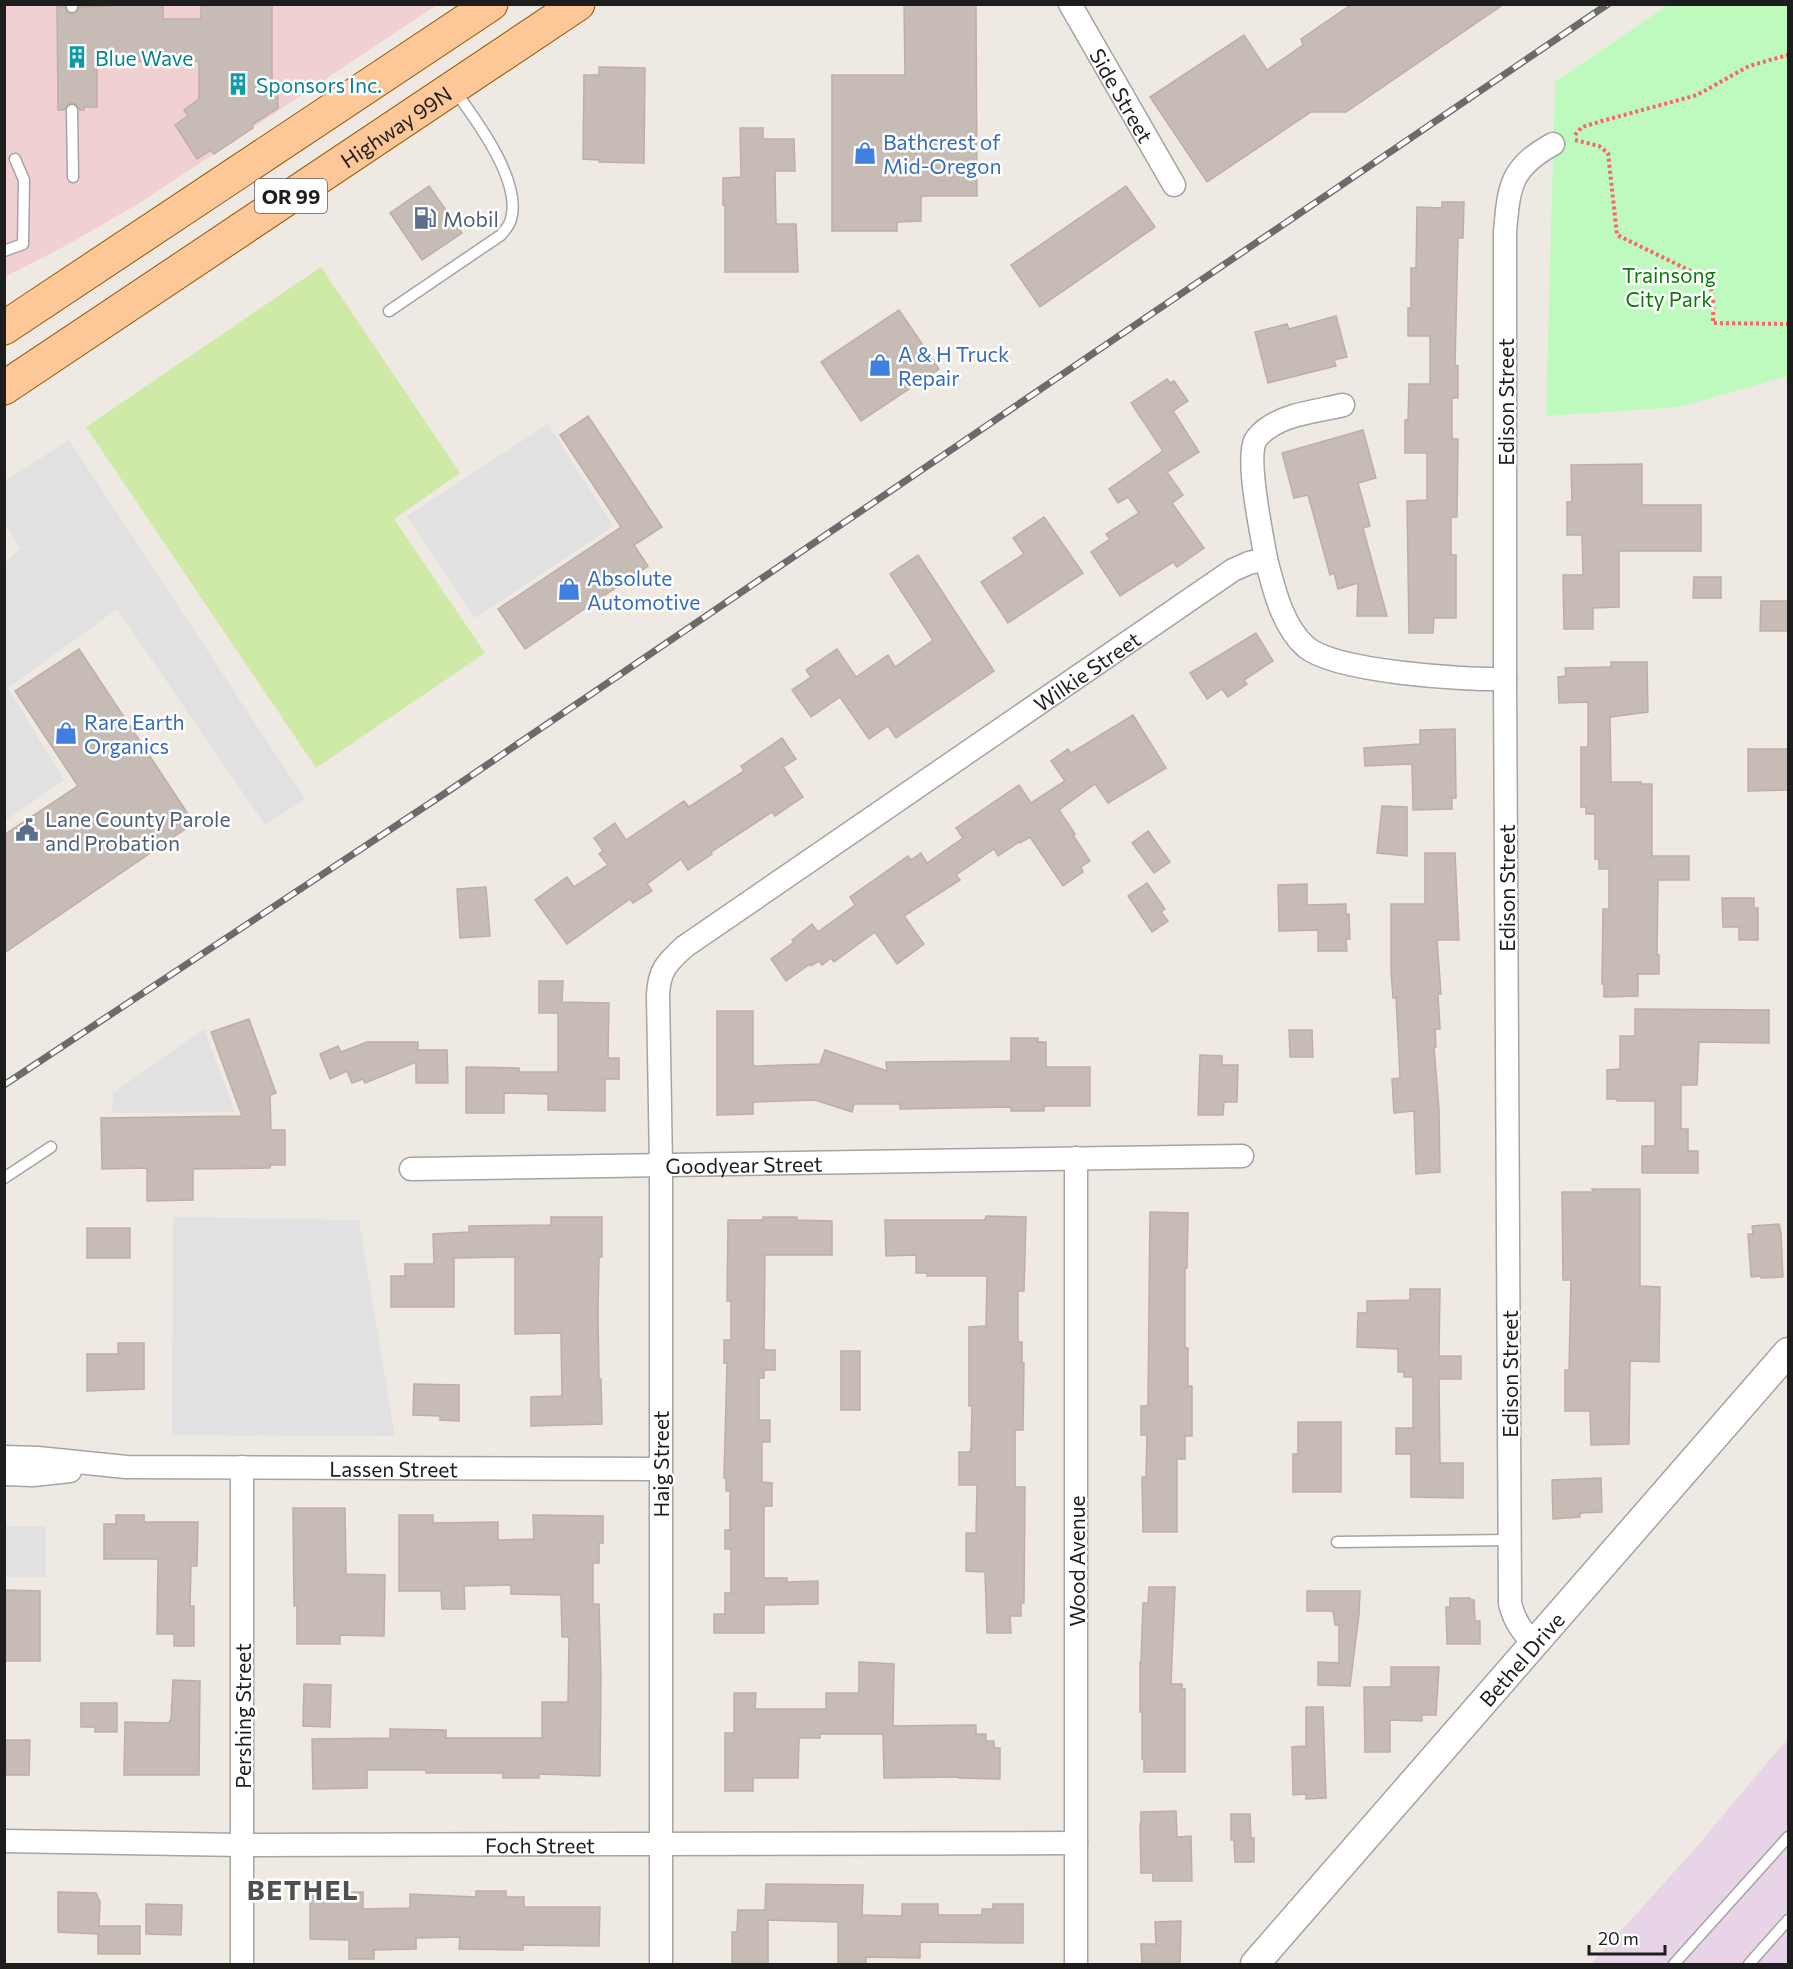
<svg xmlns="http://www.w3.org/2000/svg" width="1793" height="1969" viewBox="0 0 1793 1969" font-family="Commissioner,sans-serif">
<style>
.commercial{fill:#f0d0d2}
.industrial{fill:#e7d4e6}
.grass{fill:#ceeaa6}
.park{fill:#befabd}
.parking{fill:#e1e1e1}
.building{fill:#c6bbb5;stroke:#c0aea4;stroke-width:1.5}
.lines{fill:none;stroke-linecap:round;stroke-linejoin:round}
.service-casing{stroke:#a4a4a4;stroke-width:13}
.minor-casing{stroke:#a4a4a4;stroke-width:25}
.tertiary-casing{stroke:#a4a4a4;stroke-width:31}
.primary-casing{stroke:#955500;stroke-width:35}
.path{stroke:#fc6565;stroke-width:4;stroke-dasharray:3 3;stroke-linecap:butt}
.service{stroke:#fff;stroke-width:10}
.minor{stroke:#fff;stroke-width:22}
.tertiary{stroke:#fff;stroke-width:28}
.primary{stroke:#fdc798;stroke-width:33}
.rail-casing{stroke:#6b6b6b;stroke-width:7}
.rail{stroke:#fff;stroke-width:4.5;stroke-dasharray:14;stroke-linecap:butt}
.labels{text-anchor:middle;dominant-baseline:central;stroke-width:5;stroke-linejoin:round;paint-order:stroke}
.shield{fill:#fff;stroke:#616161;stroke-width:1.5}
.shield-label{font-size:20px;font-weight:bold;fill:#1d1d1d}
.culture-label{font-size:21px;fill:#0d838f;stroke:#fff;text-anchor:start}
.street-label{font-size:21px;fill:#1d1d1d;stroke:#fff}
.shop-label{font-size:21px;fill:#366cbe;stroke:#fff;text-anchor:start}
.service-label{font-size:21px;fill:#4e5e75;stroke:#fff;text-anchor:start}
.park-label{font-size:21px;fill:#0b7c09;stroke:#fff}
.district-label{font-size:27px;font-weight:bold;letter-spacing:1.5px;fill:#505050;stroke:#fff}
</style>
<rect width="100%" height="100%" fill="#eee9e2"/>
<path class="commercial" d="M5 5H437L143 201 67 245 5 277Z"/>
<path class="industrial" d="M1788 1738V1964H1591L1693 1851Z"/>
<path class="grass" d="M321 267 460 473 394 519 485 653 316 768 86 427Z"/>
<path class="park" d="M1668 5H1788V376L1679 407 1546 416 1555 82Z"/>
<g class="parking">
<path d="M548 424 613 526 475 618 407 516Z"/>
<path d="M69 440 305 799 265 825 117 609 8 688 64 780 5 821V563L20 549 5 524V481Z"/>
<path d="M204 1029 235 1112 112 1113 113 1093Z"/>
<path d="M173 1217 359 1220 395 1436 172 1435Z"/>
<rect x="5" y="1526" width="41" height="51"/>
</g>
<g class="building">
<path d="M111 4H163V19H201V4H272V91H278V108L252 125 253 128 214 154 211 150 197 159 175 125 188 116 184 110 199 99V61L97 62V107H84V110H80L76 104 71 103 66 106 64 110H58L57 7H65L68 13 73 14 78 11 79 7 111 6Z"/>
<path d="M904 4H976L977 196H921V221L897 222V231H832V75H905Z"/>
<path d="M1352 4H1504L1346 112H1311L1207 182 1150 97 1244 35 1267 70 1303 45 1301 39Z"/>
<path d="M599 67 645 68 644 163 599 162V160L583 159 584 75H599Z"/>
<path d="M740 128H763V139H794L795 171H775L776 224H796L798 272H725V205H723V178L741 177Z"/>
<path d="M429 186 462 233 422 260 390 213Z"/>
<path d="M1126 186 1155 227 1040 307 1011 265Z"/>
<path d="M1442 202H1464L1463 238H1458L1455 365 1458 366V398H1452V439H1458L1457 517H1451V555H1456V618H1434L1433 633H1409L1407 501 1427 500V453H1405V420H1408L1409 384H1430V336H1408V308H1411V268H1416L1417 207 1442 208Z"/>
<path d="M899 310 939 369 861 421 821 362Z"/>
<path d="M1336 316 1347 357 1334 360 1336 366 1268 383 1255 332 1287 324 1289 329Z"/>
<path d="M1167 379 1170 383 1174 381 1188 401 1173 411 1199 452 1167 472 1183 495 1172 503 1204 548 1177 567 1173 562 1120 596 1091 552 1110 539 1106 534 1139 513 1128 497 1118 503 1109 489 1163 451 1131 403Z"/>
<path d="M588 416 662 527 634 545 648 566 525 649 498 609 621 527 560 435Z"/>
<path d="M1363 430 1376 478 1358 483 1370 526 1363 528 1387 616H1357L1358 583 1338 589 1334 573 1330 575 1308 495 1294 498 1282 453Z"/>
<path d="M1642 464V505H1701V551H1619V607L1593 608V629H1564L1563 575H1583L1582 535H1567V502H1572L1571 465Z"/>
<path d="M1044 517 1083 573 1008 623 981 582 1024 554 1013 538Z"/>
<path d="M918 555 994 671 896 738 888 726 869 739 840 697 811 717 792 690 811 677 806 670 837 649 856 677 888 655 895 667 933 640 890 574Z"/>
<path d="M1694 577H1721V598H1693Z"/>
<path d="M1761 601H1788V631H1760Z"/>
<path d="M1256 633 1273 661 1244 680 1247 684 1228 697 1222 689 1207 699 1190 673Z"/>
<path d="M79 649 194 823 4 953V835L78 786 15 691Z"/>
<path d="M1611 662H1647L1648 712 1610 717 1611 782H1641V784H1652V856H1689V880H1658L1657 955H1659V974H1638V996L1604 997V984H1602L1603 909H1609V869H1599V859H1595V814H1586V807H1581V747H1588V702L1559 703 1558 677 1566 676 1565 668 1611 667Z"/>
<path d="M1133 715 1166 768 1108 803 1095 784 1059 810 1075 834 1073 835 1090 861 1081 867 1083 872 1063 886 1030 837 1020 843 1019 842 998 856 994 849 956 875 960 880 904 916 924 944 897 964 875 932 834 962 831 958 822 965 819 961 811 966 810 964 786 981 771 959 794 942 792 940 812 924 818 932 855 905 850 897 908 856 911 860 921 853 927 863 963 838 956 828 1019 785 1031 803 1065 781 1051 761 1068 749 1071 753Z"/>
<path d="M1455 729 1456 798H1452V809L1413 810 1412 764 1365 766 1364 748 1420 744V730Z"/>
<path d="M782 738 796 759 783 767 803 797 775 816 772 812 711 852 712 854 688 870 681 859 647 884 652 891 633 903 630 899 567 944 535 900 567 877 574 887 608 865 599 854 603 851 594 838 615 823 626 840 684 801 689 807 744 771 741 766Z"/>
<path d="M1748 749H1788V790L1748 791Z"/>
<path d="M1382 806 1407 807V856L1377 853Z"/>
<path d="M1148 831 1170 862 1154 873 1132 843Z"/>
<path d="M1425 853H1455L1459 940H1437L1441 994H1438L1440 1029H1435L1436 1047H1434L1439 1109 1440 1172 1416 1174 1414 1111 1394 1113 1392 1079 1400 1078 1396 997 1393 998 1391 971V904H1425Z"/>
<path d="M1147 883 1165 909 1161 912 1168 921 1152 932 1128 896Z"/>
<path d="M1307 884V905L1346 904V914H1349L1350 939H1346L1347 951H1318V930L1279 931 1278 885Z"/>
<path d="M486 887 490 936 460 938 457 889Z"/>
<path d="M1722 898H1754V908H1758V940H1739V927H1723Z"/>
<path d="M539 981H563L562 1002 609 1003 608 1058H619V1079H605V1111L548 1110V1094L504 1093V1113H466V1067L519 1068V1072H558V1013H539Z"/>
<path d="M1635 1009 1769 1010V1043L1699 1042 1697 1085H1681V1129H1688V1151H1698V1173H1642V1146H1655V1101H1617V1099H1607V1070L1620 1069V1036H1635Z"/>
<path d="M717 1011H753V1066L820 1064 825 1050 887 1071 886 1062 1011 1061V1038H1038V1042H1046V1067H1090V1106H1044V1111H1011V1107L900 1109V1104H854L852 1112 815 1100 753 1102V1114L717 1115Z"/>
<path d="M249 1019 276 1093 270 1095 271 1130H285V1165H270V1168L193 1169V1200L147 1201V1168L102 1169 101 1118 242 1116 211 1032Z"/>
<path d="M1289 1030H1312L1313 1057H1290Z"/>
<path d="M367 1042H418V1050H447L448 1083H416V1062L365 1083 363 1079 352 1083 347 1071 330 1079 320 1054 338 1046 341 1052Z"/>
<path d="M1200 1055 1222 1056V1065H1238L1237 1102H1224L1223 1115H1198Z"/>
<path d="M1592 1189H1640V1286L1660 1287 1659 1362 1630 1361 1629 1444 1591 1445 1590 1411H1565V1370H1569L1571 1280H1563L1562 1192H1593Z"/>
<path d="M1150 1212 1188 1213 1187 1268H1185V1348H1188V1386H1192V1436H1185V1459H1177V1532H1143L1142 1477H1146L1147 1435H1141V1406H1148Z"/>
<path d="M986 1216 1026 1217 1024 1291H1018V1342H1022V1363H1024L1023 1430H1015V1487H1025L1024 1603H1021V1616H1010L1011 1633H987L985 1572 966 1571V1533H976L977 1485H959V1452H970L971 1448 972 1406H969V1327L986 1326 987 1276H927V1273H916V1255L886 1256 885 1220H985Z"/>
<path d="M551 1217H602V1257H599L598 1312 599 1379H601L602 1424 531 1426V1397L562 1396 561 1333 515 1334V1257L454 1258V1307H391V1276H405V1264H434L433 1234 469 1232V1226L551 1225Z"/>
<path d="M763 1217H797V1220L832 1221V1255H765L764 1350H775V1370H764V1378H759V1420H770V1442H762V1482L772 1483V1506H764V1578H787V1582L818 1581V1604L764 1605V1633H714V1614H725V1593H731V1549H725V1530H730V1491H726V1478H724L727 1363H724V1340H731V1301H727L728 1220H763Z"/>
<path d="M1779 1224 1781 1233 1783 1277 1761 1278V1276L1751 1277 1748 1234H1753L1752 1226Z"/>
<rect x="87" y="1228" width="43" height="30"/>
<path d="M1410 1289H1440L1439 1356H1461V1379H1439L1440 1463H1463V1498L1411 1497V1454H1396V1428H1413V1377H1404V1372H1398V1349L1357 1347 1358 1313H1367V1301L1410 1300Z"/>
<path d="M118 1343H144V1389L87 1391V1354H118Z"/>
<rect x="841" y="1351" width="19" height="59"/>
<path d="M414 1384 459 1385V1421L440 1420V1416L413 1415Z"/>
<path d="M1298 1422H1341V1492H1293V1454H1298Z"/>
<path d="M1601 1478 1602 1512 1580 1513V1517L1553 1519 1552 1480Z"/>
<path d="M293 1508H345L346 1574 385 1575 384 1636 340 1635V1644H297V1606H294Z"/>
<path d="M116 1515H144V1522H198L197 1566H191L190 1606H194V1646H174V1634H157L158 1559H104V1524H116Z"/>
<path d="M399 1515H433V1523L498 1522V1540L534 1539 533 1515 603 1516V1543H599V1563H593V1604H599L601 1675 600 1776 539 1774V1778H503V1773H426V1770H367V1788L313 1789 312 1739 390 1738V1729L446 1730V1738H542V1702H568L569 1637H562L561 1595 511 1594V1585L464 1586 465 1609H442L441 1591H399Z"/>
<path d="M1149 1587H1175L1171 1684H1182V1689H1185V1772H1144V1759H1142V1712H1140V1662H1141L1143 1603H1148Z"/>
<path d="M4 1590 40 1591V1661H4Z"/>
<path d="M1307 1591H1360L1359 1615 1350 1686 1318 1685V1662L1339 1663V1625H1335L1333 1611H1307Z"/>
<path d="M1450 1598H1470V1600H1474L1475 1621H1480V1644H1447L1446 1607H1450Z"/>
<path d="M859 1662 894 1664 893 1726 976 1725V1734H986V1741H994V1748H1000V1779L959 1778V1777L884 1778 883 1734H820V1738H799L798 1778H753V1791H725V1733H734V1693H756L755 1709H826V1693H859Z"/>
<path d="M1391 1667H1439L1436 1715H1422V1721L1390 1720V1752H1365L1364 1687H1391Z"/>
<path d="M173 1680 200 1681 199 1775H124L125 1722 169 1723 170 1720H171Z"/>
<path d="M304 1684 331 1685 330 1727 303 1726Z"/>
<path d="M81 1703H117V1732H95V1727H81Z"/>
<path d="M1306 1707H1323L1326 1798 1306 1799V1794L1293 1795 1292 1747 1306 1746Z"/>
<path d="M4 1740H30L29 1775H4Z"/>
<path d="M1176 1811 1177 1837 1191 1836 1192 1881H1153V1873H1141L1140 1824H1141V1812Z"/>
<path d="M1231 1814H1250L1251 1838H1254V1862H1235L1234 1840H1231Z"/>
<path d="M766 1884 863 1885 862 1915 902 1916V1904H938V1915H982V1909H993V1904H1023V1943L920 1942V1958L866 1957V1965H838V1922L768 1920V1965H732V1932H737L738 1910H765Z"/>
<path d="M476 1891H506V1897H524V1907H600L599 1946 523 1945V1950L459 1949 460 1937 416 1938V1949L374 1950V1959H349V1940L310 1939V1893L363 1892V1909L410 1908V1894L476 1897Z"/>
<path d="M58 1892 96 1893 100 1902 99 1926H140V1954H98V1934L58 1932Z"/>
<path d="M146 1904 182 1905 181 1935 146 1934Z"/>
<path d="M1181 1921 1180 1965H1142L1141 1944H1156L1155 1922Z"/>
</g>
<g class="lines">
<g class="service-casing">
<g id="service">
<path d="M72 4V7"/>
<path d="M72 110 73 177"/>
<path d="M4 251 23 244 24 180 15 159"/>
<path d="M389 311 501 235C505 230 510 225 511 219 522 181 476 120 455 91"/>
<path d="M4 1178 51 1147"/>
<path d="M1337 1542 1510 1540"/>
<path d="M1674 1964 1788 1837"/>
<path d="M1749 1964 1788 1920"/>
</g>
</g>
<g class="minor-casing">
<g id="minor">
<path id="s1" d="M1070 4 1174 185"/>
<path d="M1266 559C1262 535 1246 462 1255 441 1257 437 1264 430 1268 428 1289 413 1319 411 1343 405"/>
<path id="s2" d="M411 1169 1242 1156"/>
<path id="s3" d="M4 1457 38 1458 126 1467 660 1469"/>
<path d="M4 1474 33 1475 70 1471"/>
<path d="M1534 1644C1522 1631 1514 1621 1510 1603L1505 679V232C1509 186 1510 168 1553 144"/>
<path id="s4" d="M4 1841 242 1845 1076 1843"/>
<path d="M242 1964V1467"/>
<path id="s5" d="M661 1964V1165L658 995C659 970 667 963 684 947L1233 570 1249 563 1266 559C1274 589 1282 626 1306 647 1336 672 1464 680 1505 679"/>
<path d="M1076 1964V1158"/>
</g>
</g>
<g class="tertiary-casing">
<g id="tertiary">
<path id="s6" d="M1255 1964 1788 1352"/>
</g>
</g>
<g class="primary-casing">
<g id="primary">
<path d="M4 328 491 4"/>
<path id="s7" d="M4 388 578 4"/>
</g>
</g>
<g class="path">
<path d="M1575 135 1582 127 1602 121 1697 95 1749 66 1788 55"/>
<path d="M1575 140 1599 146 1608 153 1617 235 1703 277C1716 289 1713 307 1713 323L1788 324"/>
</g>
<use href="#service" class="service"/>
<use href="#minor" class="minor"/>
<use href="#tertiary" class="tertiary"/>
<use href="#primary" class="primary"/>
<g class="rail-casing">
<path id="rail" d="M4 1085 447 792 1608 4"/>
</g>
<use href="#rail" class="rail"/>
</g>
<defs>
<g id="building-bare" transform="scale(1.8)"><path d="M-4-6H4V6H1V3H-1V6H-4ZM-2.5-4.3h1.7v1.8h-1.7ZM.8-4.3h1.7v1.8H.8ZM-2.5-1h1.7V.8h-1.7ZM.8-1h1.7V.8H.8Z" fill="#0f9aa8" stroke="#fff" stroke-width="2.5" paint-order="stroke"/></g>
<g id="shop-bare" transform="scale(1.8)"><path d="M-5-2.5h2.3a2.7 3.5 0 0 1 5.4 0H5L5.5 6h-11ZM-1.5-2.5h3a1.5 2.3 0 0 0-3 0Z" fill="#3f7fe0" stroke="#fff" stroke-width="2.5" paint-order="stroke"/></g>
<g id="fuel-bare" transform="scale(1.8)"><path d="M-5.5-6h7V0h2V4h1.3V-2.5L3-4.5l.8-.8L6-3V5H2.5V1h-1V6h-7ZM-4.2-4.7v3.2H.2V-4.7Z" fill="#5c6f8a" stroke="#fff" stroke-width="2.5" paint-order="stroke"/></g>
<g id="civic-bare" transform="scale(1.8)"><path d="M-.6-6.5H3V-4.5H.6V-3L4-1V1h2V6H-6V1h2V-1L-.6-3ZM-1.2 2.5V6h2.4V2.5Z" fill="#5c6f8a" stroke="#fff" stroke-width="2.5" paint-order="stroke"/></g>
</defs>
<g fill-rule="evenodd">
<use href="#building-bare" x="77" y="57"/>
<use href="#building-bare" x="238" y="84"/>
<use href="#shop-bare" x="865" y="153"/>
<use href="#fuel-bare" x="425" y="218"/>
<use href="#shop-bare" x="880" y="365"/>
<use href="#shop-bare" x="569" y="589"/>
<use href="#shop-bare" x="66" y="733"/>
<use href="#civic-bare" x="27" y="830"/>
</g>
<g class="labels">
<rect class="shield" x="255" y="179" width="72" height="34" rx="4.5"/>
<g class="shield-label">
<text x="291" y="196">OR 99</text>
</g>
<g class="culture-label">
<text x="95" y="57">Blue Wave</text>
<text x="256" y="84">Sponsors Inc.</text>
</g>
<g class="street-label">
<text stroke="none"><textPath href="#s1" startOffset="105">Side Street</textPath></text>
<text stroke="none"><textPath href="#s7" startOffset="471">Highway 99N</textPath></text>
<text transform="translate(1505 402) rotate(-90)">Edison Street</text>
<text stroke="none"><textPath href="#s5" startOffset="1514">Wilkie Street</textPath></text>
<text transform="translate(1506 888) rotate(-90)">Edison Street</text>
<text stroke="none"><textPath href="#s2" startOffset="333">Goodyear Street</textPath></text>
<text transform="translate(1509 1374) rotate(-90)">Edison Street</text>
<text transform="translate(660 1464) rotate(-90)">Haig Street</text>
<text stroke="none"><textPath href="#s3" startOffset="390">Lassen Street</textPath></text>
<text transform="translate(1076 1561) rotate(-90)">Wood Avenue</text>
<text stroke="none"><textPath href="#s6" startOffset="405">Bethel Drive</textPath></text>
<text transform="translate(242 1716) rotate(-90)">Pershing Street</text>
<text stroke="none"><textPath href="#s4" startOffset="536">Foch Street</textPath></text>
</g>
<g class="shop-label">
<text x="883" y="141">Bathcrest of<tspan x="883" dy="24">Mid-Oregon</tspan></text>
<text x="898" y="353">A &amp; H Truck<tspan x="898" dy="24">Repair</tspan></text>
<text x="587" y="577">Absolute<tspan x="587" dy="24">Automotive</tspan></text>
<text x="84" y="721">Rare Earth<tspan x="84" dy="24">Organics</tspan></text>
</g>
<g class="service-label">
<text x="443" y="218">Mobil</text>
<text x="45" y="818">Lane County Parole<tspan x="45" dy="24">and Probation</tspan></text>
</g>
<g class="park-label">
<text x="1669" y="274">Trainsong<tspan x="1669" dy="24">City Park</tspan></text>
</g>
<g class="district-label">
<text x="303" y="1889">BETHEL</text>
</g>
</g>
<rect width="1793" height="1969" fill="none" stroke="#1d1d1d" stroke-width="12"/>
<path d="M1589 1945v9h76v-9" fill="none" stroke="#1d1d1d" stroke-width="3"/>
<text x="1598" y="1945" font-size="18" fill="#1d1d1d" stroke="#ffffff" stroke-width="4.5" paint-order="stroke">20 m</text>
</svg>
